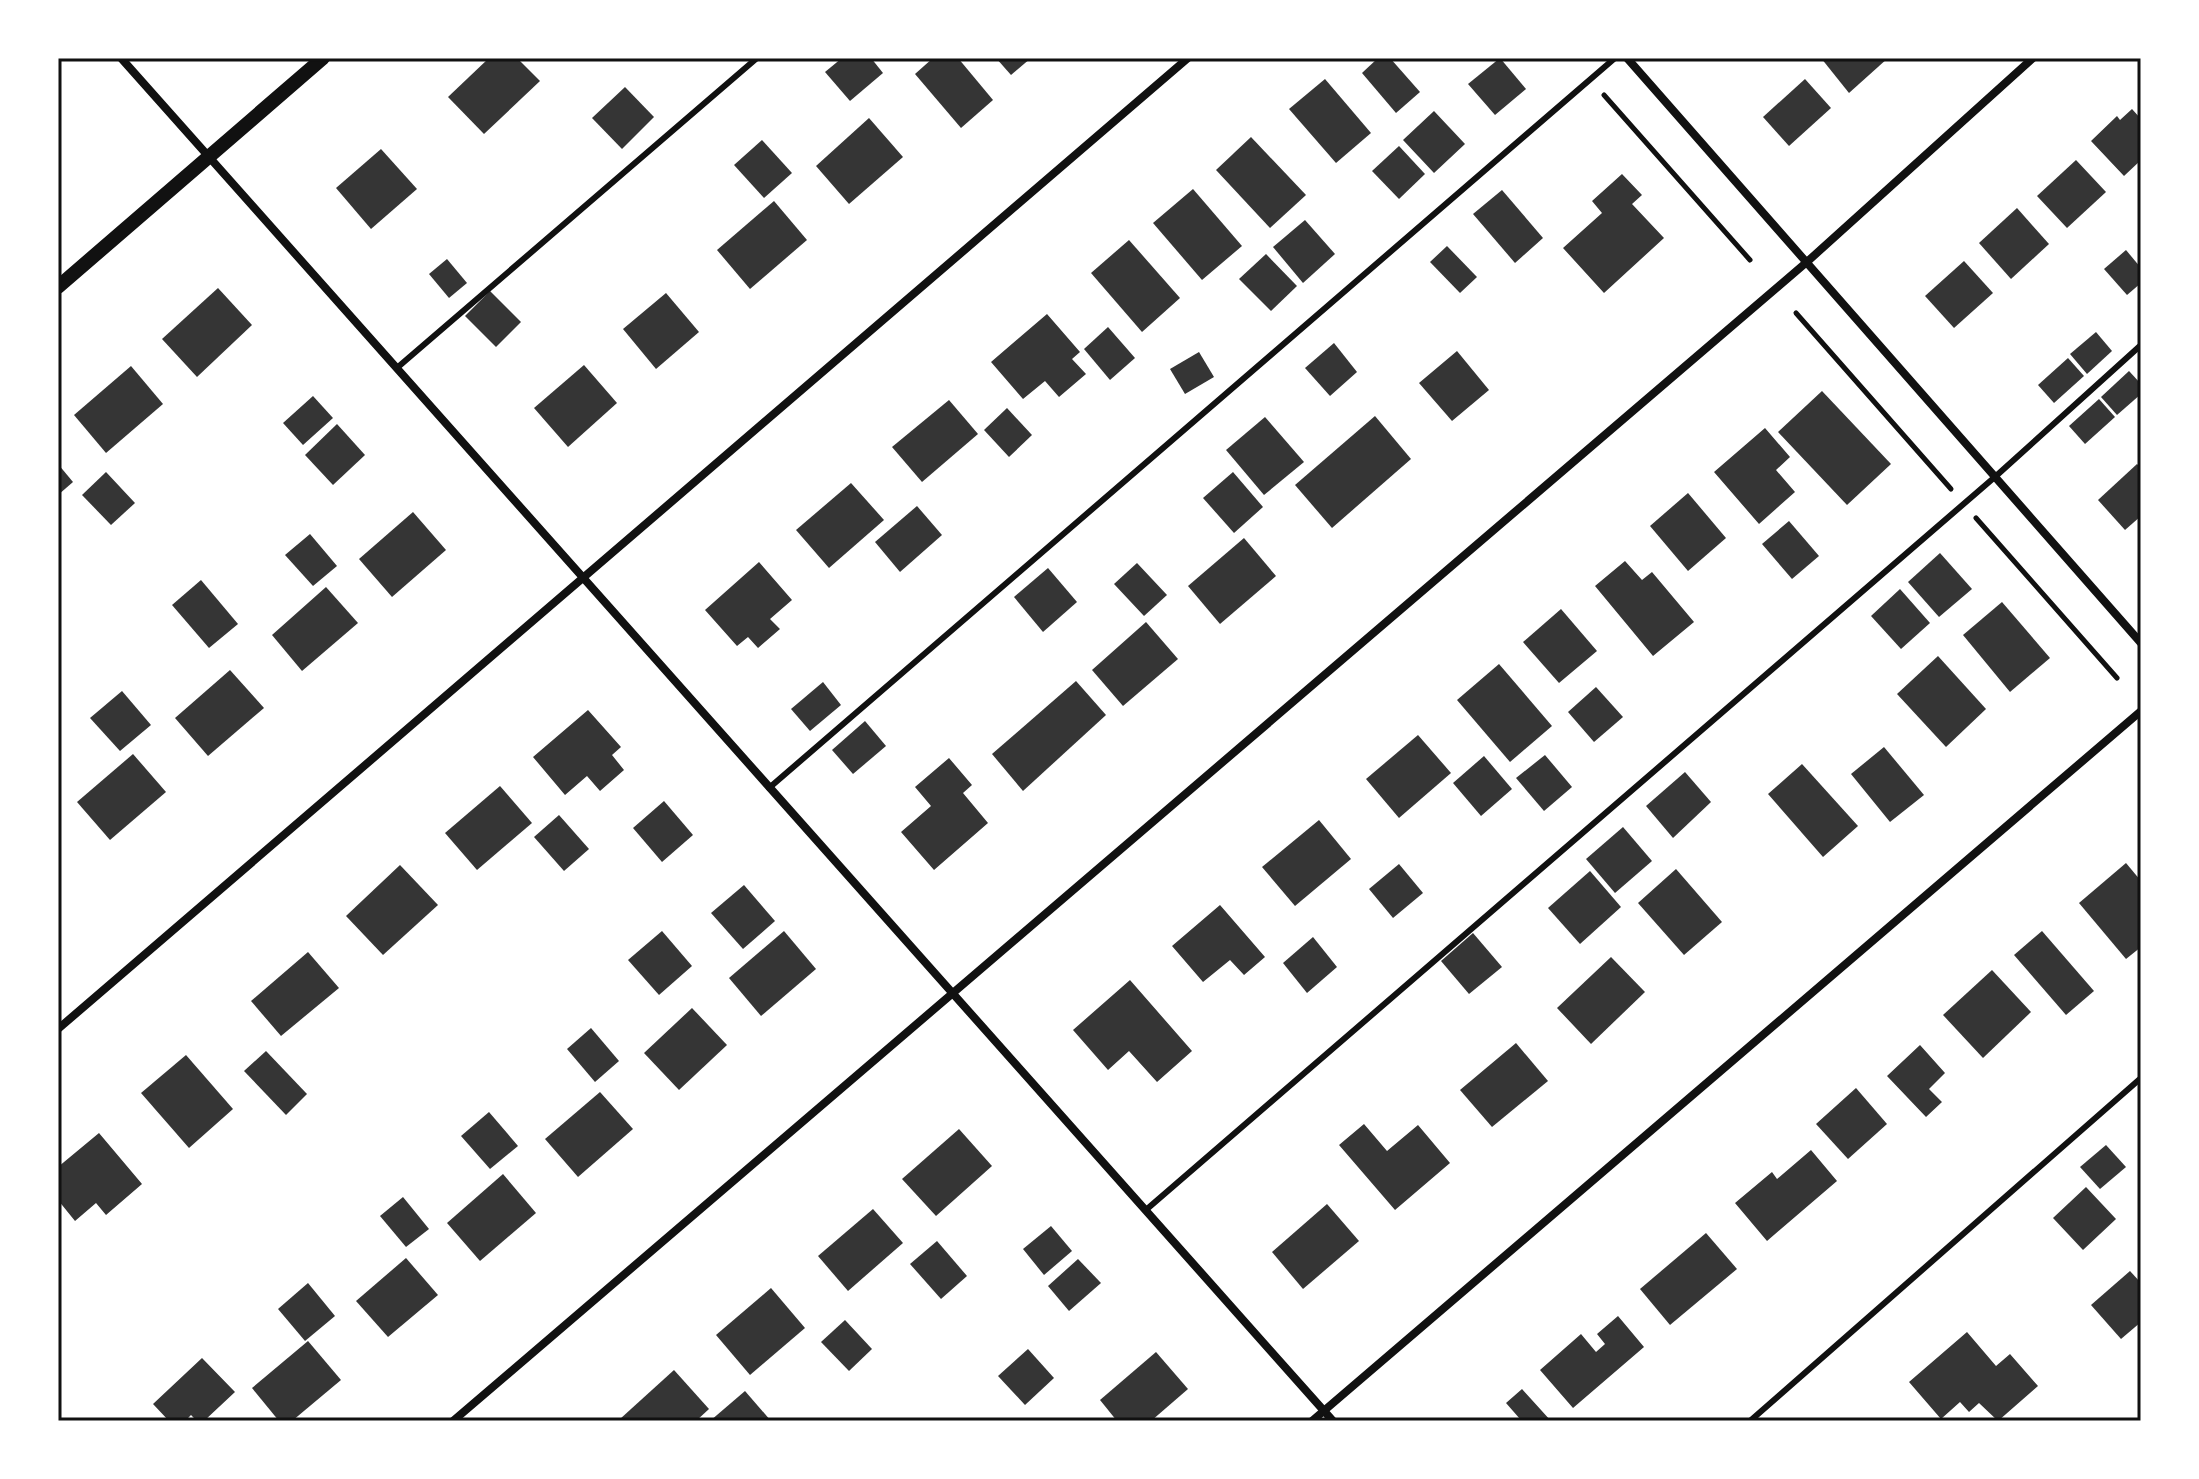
<svg xmlns="http://www.w3.org/2000/svg" width="2199" height="1479" viewBox="0 0 2199 1479" font-family="Figtree,sans-serif">
<style>
.building{fill:#353535}
.lines{fill:none;stroke-linecap:round;stroke-linejoin:round}
.path{stroke:#111;stroke-width:5}
.service{stroke:#111;stroke-width:6}
.minor{stroke:#111;stroke-width:8}
.tertiary{stroke:#111;stroke-width:14}
.neatline{fill:none;stroke:#111;stroke-width:3}
</style>
<rect width="100%" height="100%" fill="#fff"/>
<g class="building">
<path d="M489 58H517L540 81 484 134 448 97Z"/>
<path d="M842 58H871L883 73 850 101 825 72Z"/>
<path d="M933 58H958L993 100 961 128 915 74Z"/>
<path d="M996 58H1031L1011 75Z"/>
<path d="M1378 58H1390L1420 92 1396 113 1362 73Z"/>
<path d="M1500 58 1526 89 1495 115 1468 84Z"/>
<path d="M1821 58H1888L1849 93Z"/>
<path d="M1325 79 1371 133 1336 163 1289 109Z"/>
<path d="M1805 79 1831 108 1789 146 1763 117Z"/>
<path d="M625 87 654 117 622 149 592 118Z"/>
<path d="M2132 109 2141 119V160L2124 176 2091 141 2117 116 2120 120Z"/>
<path d="M1434 111 1465 144 1434 173 1403 140Z"/>
<path d="M869 118 903 157 849 204 816 166Z"/>
<path d="M1251 137 1306 195 1270 228 1216 170Z"/>
<path d="M762 140 792 173 764 198 734 165Z"/>
<path d="M1399 146 1425 174 1399 199 1372 171Z"/>
<path d="M381 149 417 189 371 229 336 188Z"/>
<path d="M2076 160 2106 192 2067 228 2037 196Z"/>
<path d="M1622 174 1642 195 1632 204 1664 238 1604 293 1563 248 1602 213 1592 201Z"/>
<path d="M1193 189 1242 246 1202 280 1153 223Z"/>
<path d="M1502 190 1543 238 1515 263 1473 214Z"/>
<path d="M774 201 807 240 750 289 717 250Z"/>
<path d="M2017 208 2049 244 2011 279 1979 243Z"/>
<path d="M1305 220 1335 254 1303 283 1273 247Z"/>
<path d="M1129 240 1180 298 1142 332 1091 273Z"/>
<path d="M1447 246 1477 277 1460 293 1430 262Z"/>
<path d="M2126 250 2141 268V283L2127 295 2104 269Z"/>
<path d="M1266 254 1297 286 1271 311 1239 279Z"/>
<path d="M447 259 467 283 449 298 429 274Z"/>
<path d="M1964 261 1993 293 1954 328 1925 296Z"/>
<path d="M218 288 252 325 197 377 162 339Z"/>
<path d="M490 291 521 322 496 347 465 316Z"/>
<path d="M666 293 699 332 656 369 623 329Z"/>
<path d="M1047 314 1080 352 1072 359 1086 374 1059 397 1045 381 1023 399 991 362Z"/>
<path d="M1108 327 1135 358 1110 380 1084 349Z"/>
<path d="M2096 332 2112 351 2087 374 2070 354Z"/>
<path d="M1334 343 1357 372 1330 396 1305 368Z"/>
<path d="M1457 351 1489 390 1452 421 1419 383Z"/>
<path d="M1199 352 1214 377 1185 394 1170 369Z"/>
<path d="M2068 358 2084 376 2054 403 2038 385Z"/>
<path d="M584 365 617 403 568 447 534 408Z"/>
<path d="M131 366 163 404 106 453 74 415Z"/>
<path d="M2129 371 2141 384V394L2117 415 2101 397Z"/>
<path d="M1822 391 1891 464 1847 505 1778 432Z"/>
<path d="M313 396 333 418 303 445 283 423Z"/>
<path d="M2099 399 2115 417 2085 444 2069 426Z"/>
<path d="M949 400 978 434 922 482 892 447Z"/>
<path d="M1007 408 1032 435 1009 457 984 430Z"/>
<path d="M1375 416 1411 459 1332 528 1295 485Z"/>
<path d="M1265 417 1304 462 1264 495 1226 450Z"/>
<path d="M337 424 365 455 333 485 305 455Z"/>
<path d="M1765 428 1790 457 1776 470 1795 492 1759 524 1714 472Z"/>
<path d="M58 464 73 482 58 495Z"/>
<path d="M2137 464 2141 468V516L2125 530 2098 500Z"/>
<path d="M106 472 135 503 111 525 82 495Z"/>
<path d="M1233 472 1263 507 1234 533 1203 498Z"/>
<path d="M851 483 884 520 829 568 796 530Z"/>
<path d="M1688 493 1726 538 1688 571 1650 526Z"/>
<path d="M917 506 942 535 900 572 875 542Z"/>
<path d="M413 512 446 550 392 597 359 559Z"/>
<path d="M1789 521 1819 556 1792 579 1762 544Z"/>
<path d="M310 534 337 566 313 586 285 555Z"/>
<path d="M1244 538 1276 576 1220 624 1188 586Z"/>
<path d="M1940 553 1972 589 1939 617 1908 582Z"/>
<path d="M1625 561 1642 580 1652 572 1694 622 1653 656 1595 586Z"/>
<path d="M759 562 792 600 770 619 780 629 758 648 748 637 737 646 705 610Z"/>
<path d="M1137 563 1167 595 1144 616 1114 584Z"/>
<path d="M1048 568 1077 602 1043 632 1014 597Z"/>
<path d="M201 580 238 624 209 648 172 605Z"/>
<path d="M326 587 358 623 302 671 272 635Z"/>
<path d="M1900 589 1930 623 1901 649 1871 616Z"/>
<path d="M2002 602 2050 658 2010 692 1963 635Z"/>
<path d="M1561 609 1597 651 1559 683 1523 642Z"/>
<path d="M1146 622 1178 659 1123 706 1092 670Z"/>
<path d="M1938 656 1986 709 1946 747 1897 694Z"/>
<path d="M1499 664 1552 726 1510 762 1457 700Z"/>
<path d="M230 670 264 708 208 756 175 718Z"/>
<path d="M1076 681 1106 715 1023 791 992 754Z"/>
<path d="M823 682 841 705 810 731 791 709Z"/>
<path d="M1596 687 1623 717 1594 742 1568 712Z"/>
<path d="M122 691 151 725 120 751 90 718Z"/>
<path d="M588 710 621 747 612 755 624 770 600 791 587 776 565 795 533 757Z"/>
<path d="M865 721 886 746 853 774 832 750Z"/>
<path d="M1418 735 1451 773 1399 818 1366 779Z"/>
<path d="M1884 747 1924 795 1890 822 1851 774Z"/>
<path d="M133 754 166 792 110 840 77 802Z"/>
<path d="M1545 755 1572 787 1544 811 1516 778Z"/>
<path d="M1484 756 1512 789 1481 816 1453 783Z"/>
<path d="M949 758 972 785 963 793 988 823 934 870 901 832 931 806 915 787Z"/>
<path d="M1802 764 1858 826 1823 857 1768 794Z"/>
<path d="M1685 772 1711 802 1673 838 1646 806Z"/>
<path d="M500 786 532 823 477 870 445 833Z"/>
<path d="M664 801 693 835 662 862 633 828Z"/>
<path d="M559 815 589 849 564 871 534 837Z"/>
<path d="M1319 820 1351 859 1295 906 1262 867Z"/>
<path d="M1623 827 1652 861 1615 893 1586 859Z"/>
<path d="M2126 863 2141 881V947L2126 959 2079 903Z"/>
<path d="M1399 864 1423 893 1393 918 1369 889Z"/>
<path d="M400 865 438 905 383 955 346 916Z"/>
<path d="M1676 869 1722 922 1684 955 1638 903Z"/>
<path d="M1590 871 1621 907 1580 944 1548 908Z"/>
<path d="M744 885 775 921 743 949 711 913Z"/>
<path d="M1220 905 1265 957 1244 975 1230 960 1203 982 1172 946Z"/>
<path d="M662 931 692 966 659 995 628 960Z"/>
<path d="M784 931 816 969 761 1016 729 978Z"/>
<path d="M2042 931 2094 991 2066 1015 2014 955Z"/>
<path d="M1473 933 1502 967 1469 994 1441 961Z"/>
<path d="M1313 937 1337 967 1307 993 1283 963Z"/>
<path d="M308 952 339 988 281 1036 251 1001Z"/>
<path d="M1611 957 1645 992 1591 1044 1557 1008Z"/>
<path d="M1992 970 2031 1012 1983 1058 1943 1015Z"/>
<path d="M1130 980 1192 1051 1157 1082 1129 1051 1108 1070 1073 1030Z"/>
<path d="M692 1008 727 1045 679 1090 644 1053Z"/>
<path d="M591 1028 619 1061 595 1082 567 1049Z"/>
<path d="M1516 1043 1548 1081 1492 1127 1460 1090Z"/>
<path d="M1920 1045 1945 1073 1929 1089 1942 1102 1926 1117 1887 1076Z"/>
<path d="M266 1051 307 1094 286 1115 244 1071Z"/>
<path d="M186 1055 233 1109 189 1148 141 1093Z"/>
<path d="M1856 1088 1887 1124 1848 1159 1816 1124Z"/>
<path d="M600 1092 633 1129 578 1177 545 1139Z"/>
<path d="M489 1112 518 1146 490 1169 461 1136Z"/>
<path d="M1364 1124 1387 1151 1418 1125 1450 1163 1395 1210 1339 1145Z"/>
<path d="M959 1129 992 1166 936 1216 902 1179Z"/>
<path d="M99 1133 142 1184 106 1215 96 1203 75 1221 58 1200V1167Z"/>
<path d="M2106 1145 2126 1167 2100 1189 2080 1167Z"/>
<path d="M1811 1150 1837 1181 1767 1241 1735 1203 1772 1172 1777 1179Z"/>
<path d="M503 1174 536 1213 480 1261 447 1223Z"/>
<path d="M2086 1187 2116 1219 2083 1250 2053 1218Z"/>
<path d="M403 1197 429 1229 406 1247 380 1216Z"/>
<path d="M1327 1204 1359 1241 1303 1289 1272 1252Z"/>
<path d="M873 1209 903 1243 848 1291 818 1256Z"/>
<path d="M1051 1226 1072 1251 1044 1275 1023 1249Z"/>
<path d="M1706 1233 1737 1269 1670 1325 1640 1289Z"/>
<path d="M937 1241 967 1276 941 1299 910 1264Z"/>
<path d="M406 1258 438 1295 388 1337 356 1301Z"/>
<path d="M1078 1259 1101 1283 1069 1311 1048 1286Z"/>
<path d="M2130 1271 2141 1283V1322L2121 1339 2091 1305Z"/>
<path d="M308 1283 335 1316 305 1341 278 1309Z"/>
<path d="M771 1288 805 1328 750 1375 716 1335Z"/>
<path d="M1618 1316 1644 1347 1573 1408 1540 1370 1581 1334 1596 1352 1605 1344 1597 1334Z"/>
<path d="M845 1320 872 1349 849 1371 821 1342Z"/>
<path d="M1967 1332 1996 1366 2010 1354 2038 1386 1998 1421 1979 1403 1969 1412 1960 1402 1941 1419 1909 1382Z"/>
<path d="M308 1341 341 1380 292 1421H279L252 1388Z"/>
<path d="M1028 1349 1054 1378 1025 1405 998 1376Z"/>
<path d="M1156 1352 1188 1389 1151 1421H1117L1100 1400Z"/>
<path d="M202 1358 235 1392 204 1421H197L191 1415 185 1421H169L153 1404Z"/>
<path d="M674 1370 709 1409 696 1421H622L620 1419Z"/>
<path d="M1522 1389 1551 1421H1518L1520 1419 1506 1403Z"/>
<path d="M745 1391 771 1421H710Z"/>
</g>
<g class="lines">
<g class="path">
<path d="M1604 95 1750 260"/>
<path d="M1796 313 1951 489"/>
<path d="M1976 518 2117 678"/>
</g>
<g class="service">
<path d="M398 367 757 58"/>
<path d="M769 788 1615 58"/>
<path d="M1147 1209 1996 476 2141 345"/>
<path d="M1750 1421 2141 1078"/>
</g>
<g class="minor">
<path d="M121 58 1333 1421"/>
<path d="M1627 58 2141 643"/>
<path d="M58 1029 1188 58"/>
<path d="M453 1421 1808 261 2033 58"/>
<path d="M1312 1421 2141 711"/>
</g>
<path class="tertiary" d="M58 287 323 58"/>
</g>
<rect width="2199" height="1479" fill="none" stroke="#ffffff" stroke-width="120"/>
<rect x="60" y="60" width="2079" height="1359" class="neatline"/>
</svg>
